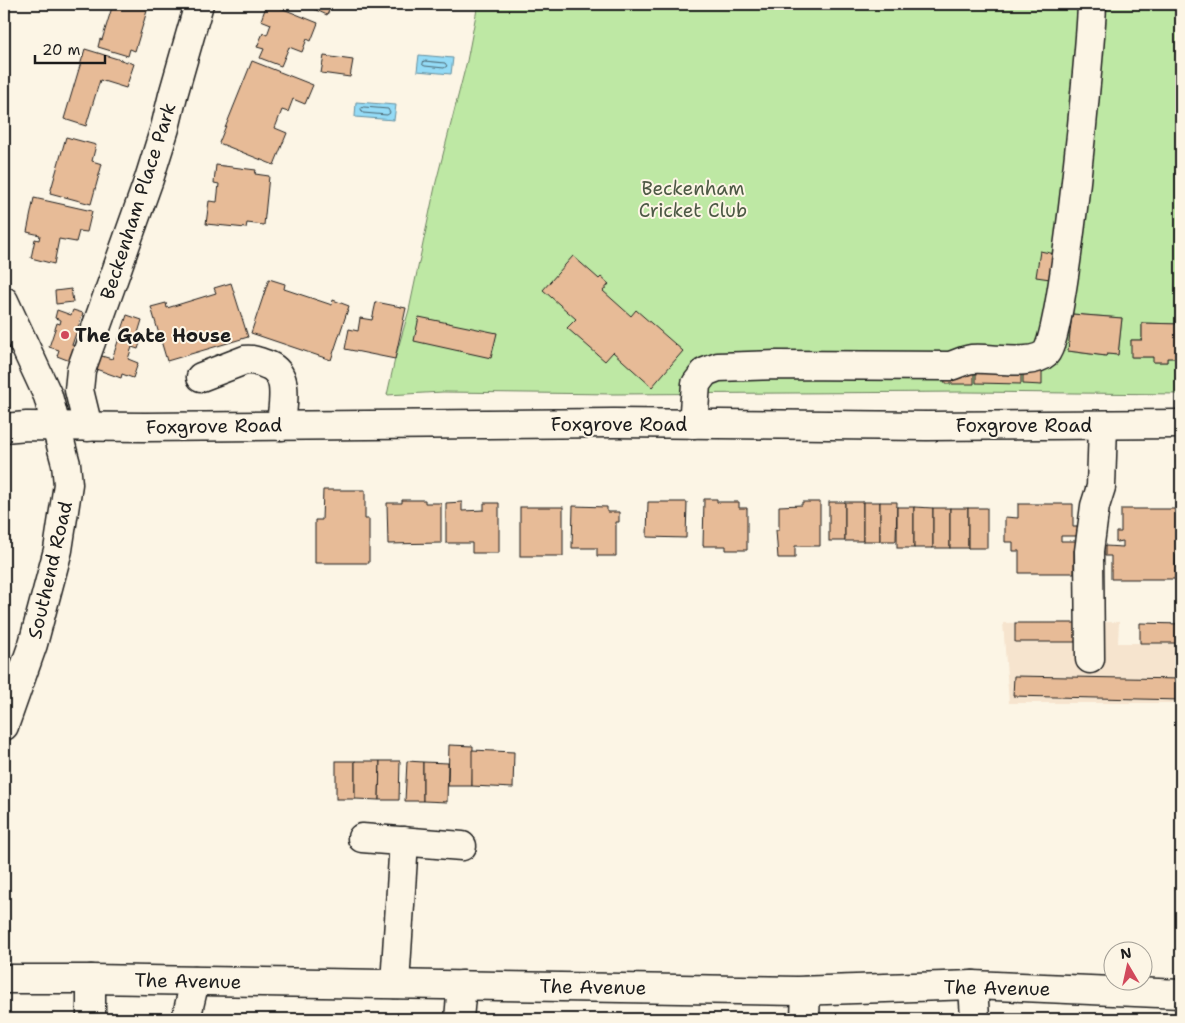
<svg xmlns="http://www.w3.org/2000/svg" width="1185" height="1023" viewBox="0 0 1185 1023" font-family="'Shantell Sans',sans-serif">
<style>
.built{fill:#f6e4ce}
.green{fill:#bee8a4;stroke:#6d8260;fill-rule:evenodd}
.water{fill:#94dbf6;stroke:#648f9f}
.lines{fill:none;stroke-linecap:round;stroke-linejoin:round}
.shore{stroke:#4c6873;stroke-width:1}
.building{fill:#e7bb97;stroke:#1c1c1c}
.minor-casing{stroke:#1c1c1c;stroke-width:31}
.major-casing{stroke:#1c1c1c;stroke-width:31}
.minor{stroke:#fcf5e5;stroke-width:28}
.major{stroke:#fcf5e5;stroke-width:28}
.poi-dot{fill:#d1495b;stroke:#fcf5e5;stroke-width:2}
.labels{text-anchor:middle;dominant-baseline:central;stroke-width:4;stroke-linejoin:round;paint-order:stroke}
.park-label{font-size:19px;fill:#4d5945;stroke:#fcf5e5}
.street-label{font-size:19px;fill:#1c1c1c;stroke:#fcf5e5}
.poi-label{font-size:19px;font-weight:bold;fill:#1c1c1c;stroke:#fcf5e5;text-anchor:start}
</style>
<rect width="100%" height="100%" fill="#fcf5e5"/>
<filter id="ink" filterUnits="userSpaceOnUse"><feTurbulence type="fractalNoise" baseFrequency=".02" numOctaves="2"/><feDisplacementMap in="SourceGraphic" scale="10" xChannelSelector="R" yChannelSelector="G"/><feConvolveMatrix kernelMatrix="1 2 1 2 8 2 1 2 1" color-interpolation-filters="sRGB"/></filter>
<g filter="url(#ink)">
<path class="built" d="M1119 622 1118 643H1139L1140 623 1181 624V703H1009L1003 623Z"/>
<path class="green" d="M478 4H1181V147H1180V155L1181 156V394L966 392 613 394 443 392 387 395 395 359 409 310 436 182 467 61ZM1072 314 1122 318 1118 355 1107 354 1106 356 1068 351ZM1142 323 1180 324V357L1167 358V362H1154L1153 357H1132L1131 340H1142Z"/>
<g class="water">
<path d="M419 55 453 58 451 74 417 71Z"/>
<path d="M356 102 396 105 394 120 355 117Z"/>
</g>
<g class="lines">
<g class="shore">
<path d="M424 61 445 63 447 66 444 68 425 66 423 65Z"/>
<path d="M364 107 388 109 390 113 387 115 363 113 361 109Z"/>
</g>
</g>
<g class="building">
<path d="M113 4H149L135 51 130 49 128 56 98 47 100 39 102 40Z"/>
<path d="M267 4H271L318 23 311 41 307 39 302 52 289 47 281 66 260 58 264 49 257 47 263 33 267 35 271 24 261 20Z"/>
<path d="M303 4H332L327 15Z"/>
<path d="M85 49 134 64 126 88 100 80 86 126 64 119Z"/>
<path d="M324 56 353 60 350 77 321 73Z"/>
<path d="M252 61 313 85 305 104 293 99 288 112 282 110 275 128 287 133 274 165 219 143Z"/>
<path d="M66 137 96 145 92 161 102 164 91 204 50 193Z"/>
<path d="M216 165 256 170 255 174 269 176 264 225 247 223 246 228 206 224 209 201 217 202 219 184 214 183Z"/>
<path d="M34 198 92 211 87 232 79 231 76 242 59 239 54 264 31 258 35 239 39 240 40 235 27 232Z"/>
<path d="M1040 251 1055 254 1050 279 1036 277Z"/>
<path d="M573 256 599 279 601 277 609 284 603 291 631 316 636 310 683 351 652 387 613 352 605 361 567 328 576 319 543 290Z"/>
<path d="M269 279 285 284 284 289 332 305 333 300 349 306 331 360 251 333Z"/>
<path d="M231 283 248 337 167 361 151 307 166 303 167 308 216 293 214 288Z"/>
<path d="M71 289 73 302 56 304 55 291Z"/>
<path d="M376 302 406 308 395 359 345 349 349 329 358 331 360 318 372 320Z"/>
<path d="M57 310 71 315 73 310 83 313 72 345 75 346 70 361 57 356 59 350 49 347 57 323 60 324 61 320 55 318Z"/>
<path d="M1072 314 1122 318 1118 355 1107 354 1106 356 1068 351Z"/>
<path d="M127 315 142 320 138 333 143 334 138 349 132 347 128 359 138 363 133 378 122 374 121 378 93 368 98 355 112 359Z"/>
<path d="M419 317 497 333 491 358 414 341Z"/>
<path d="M1142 323 1181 324 1180 358H1167V362H1153V357H1131V340H1142Z"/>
<path d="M976 367H1021V384L976 383Z"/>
<path d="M1023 369H1042V385L1023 384Z"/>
<path d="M944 370H974V384H945Z"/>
<path d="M323 490H365V519H369V563H315V520H322Z"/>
<path d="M704 499H717V502H739V508H747V550H726V546H703Z"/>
<path d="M402 500H425V503H441V543L388 544 387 503H402Z"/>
<path d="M462 502V511L484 510V503H499V553H472V543H446V503Z"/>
<path d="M648 502H687L686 538 647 537Z"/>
<path d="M802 502H820V546H795V558H778L776 530H779V506L802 505Z"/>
<rect x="829" y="502" width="16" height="39"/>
<rect x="845" y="502" width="18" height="39"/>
<rect x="863" y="502" width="17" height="39"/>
<path d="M880 502H897L896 541H880Z"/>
<path d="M1018 504H1073V527H1079V536H1061V541H1079V550H1074V573H1019V551H1013V542H1005V517L1018 518Z"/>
<path d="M573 506 607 507V512H619V522H616V556H597V548H572Z"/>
<rect x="520" y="507" width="43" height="49"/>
<rect x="897" y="507" width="17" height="41"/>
<path d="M914 507 933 508V548H914Z"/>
<rect x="933" y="508" width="17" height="40"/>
<rect x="950" y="508" width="18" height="40"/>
<rect x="968" y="508" width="19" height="40"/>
<path d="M1121 509H1177V532H1181V555H1176L1175 579H1111V556H1105V546L1123 547V541L1116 542V532H1121Z"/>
<rect x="1015" y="623" width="65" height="19"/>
<path d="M1140 623 1181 624V643H1140Z"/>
<path d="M1014 676 1181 679V700L1013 696Z"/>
<path d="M449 745 473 746 472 786H448Z"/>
<path d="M472 750 514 752 513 788 472 786Z"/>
<rect x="336" y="761" width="19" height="38"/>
<path d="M355 761H380L379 800 355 799Z"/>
<path d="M380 761H400L399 800H379Z"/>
<path d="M407 761 423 762V801H405Z"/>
<path d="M423 762 448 763 447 802 423 801Z"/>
</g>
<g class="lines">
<g class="minor-casing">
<g id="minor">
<path d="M201 377 245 360C253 359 260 362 268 365 291 375 282 405 281 426"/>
<path d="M693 424 696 384 705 372 718 367 777 365 950 366C957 364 964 360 972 359 991 357 1031 367 1046 353 1064 335 1091 46 1092 4"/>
<path d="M88 427 79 390 81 370 149 179 165 128 173 95 199 4"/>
<path d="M4 428 27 426 145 427 614 423 927 426 1181 424"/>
<path d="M1090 659 1089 551 1095 506 1101 487 1103 425"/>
<path d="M362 838 462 846"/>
<path d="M4 979H91L797 991 973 985 1181 994"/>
<path d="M395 984 404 841"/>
<path d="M973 985 975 1019"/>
<path d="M91 1019V979"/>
<path d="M186 1019 195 981"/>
<path d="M459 1019 462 985"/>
<path d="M805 1019 806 991"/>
</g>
</g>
<g class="major-casing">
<path id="major" d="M4 301 48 396 66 464 68 484 58 550 33 644 4 726"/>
</g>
<use href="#minor" class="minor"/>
<use href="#major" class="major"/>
</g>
</g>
<circle class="poi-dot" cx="65" cy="335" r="5"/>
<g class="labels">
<g class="park-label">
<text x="693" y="188">Beckenham<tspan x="693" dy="22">Cricket Club</tspan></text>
</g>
<g class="street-label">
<text transform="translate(138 201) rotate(-72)">Beckenham Place Park</text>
<text x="619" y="424">Foxgrove Road</text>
<text x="1024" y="425">Foxgrove Road</text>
<text transform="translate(214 426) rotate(-1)">Foxgrove Road</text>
<text transform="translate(50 570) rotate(-77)">Southend Road</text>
<text transform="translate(188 981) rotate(1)">The Avenue</text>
<text transform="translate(593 987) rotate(1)">The Avenue</text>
<text transform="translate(997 988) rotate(1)">The Avenue</text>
</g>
<g class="poi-label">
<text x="75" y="335">The Gate House</text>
</g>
</g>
<rect width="1185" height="1023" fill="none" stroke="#fcf5e5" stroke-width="20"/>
<rect x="10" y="10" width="1165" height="1003" fill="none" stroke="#1c1c1c" stroke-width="2" filter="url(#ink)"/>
<g transform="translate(1128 966) rotate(351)"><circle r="24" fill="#fcf5e5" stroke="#a29e95"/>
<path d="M0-4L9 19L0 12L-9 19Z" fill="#d1495b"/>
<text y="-8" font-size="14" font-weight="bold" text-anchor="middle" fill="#1c1c1c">N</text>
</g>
<path d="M35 55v8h70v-8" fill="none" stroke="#1c1c1c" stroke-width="2.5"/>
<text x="42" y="55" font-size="15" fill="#1c1c1c" stroke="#fcf5e5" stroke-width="4" paint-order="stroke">20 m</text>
</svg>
